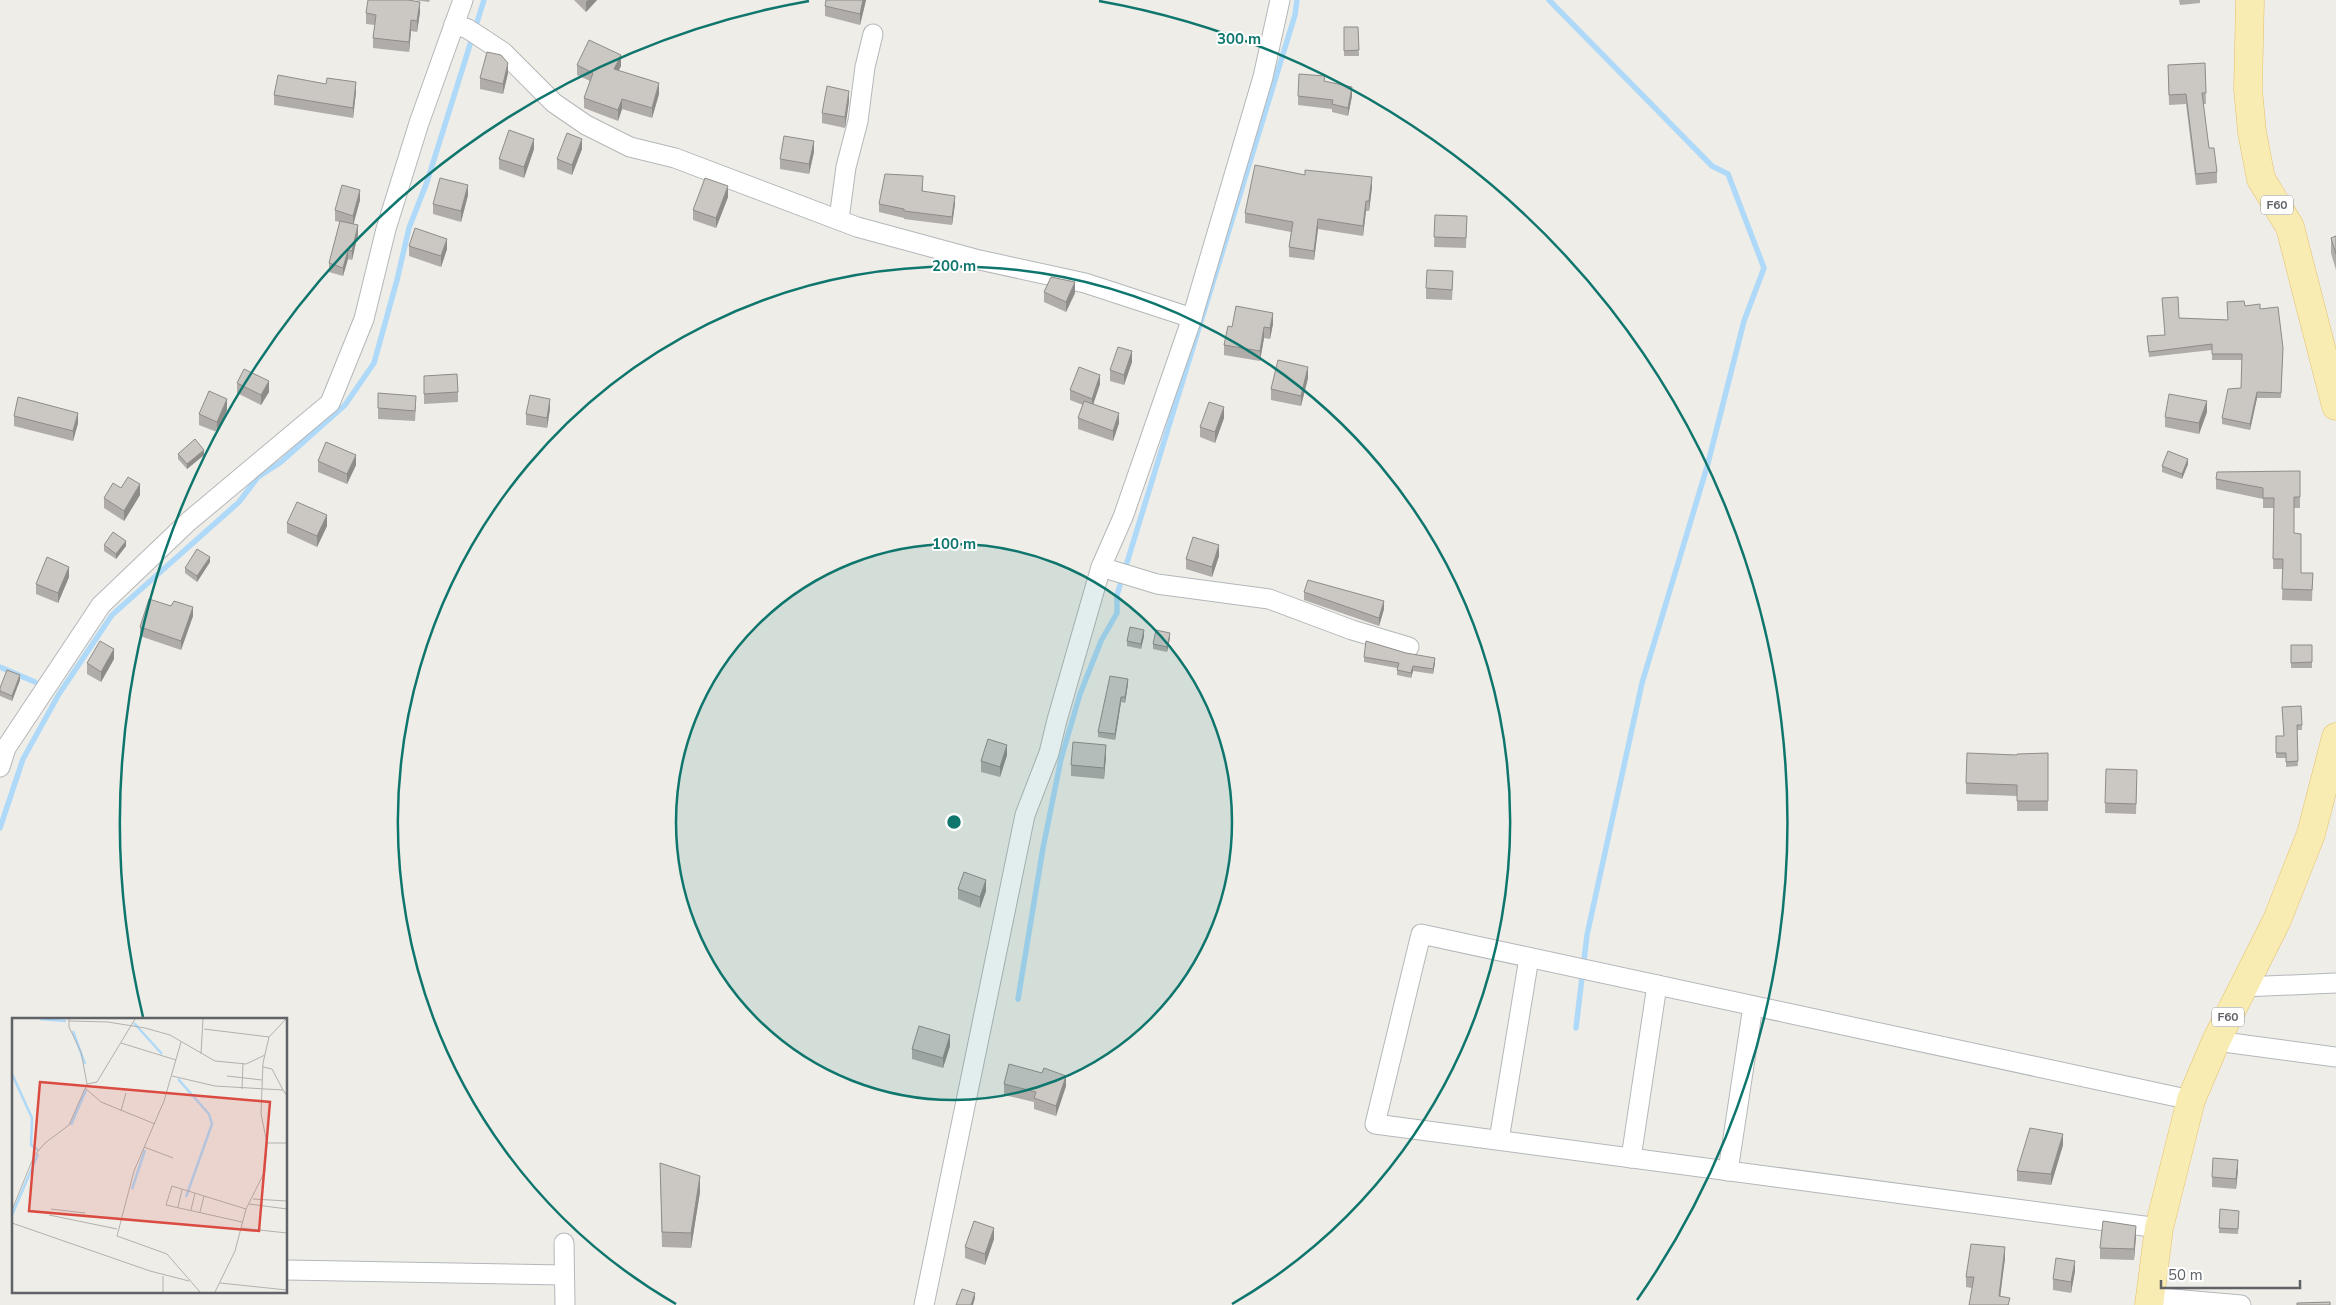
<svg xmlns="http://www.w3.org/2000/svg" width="2336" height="1305" viewBox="0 0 2336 1305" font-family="'Nunito Sans',sans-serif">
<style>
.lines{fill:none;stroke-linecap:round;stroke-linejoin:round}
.stream{stroke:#afd9f8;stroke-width:5.5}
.minor-casing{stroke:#b4b7ba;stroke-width:21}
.primary-casing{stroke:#e5c06a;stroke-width:29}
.minor{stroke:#fff;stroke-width:19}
.primary{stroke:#f8ecb3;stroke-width:28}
.wall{fill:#afaca9}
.shaded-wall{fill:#8e8c89}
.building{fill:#cbc8c4;stroke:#8e8c89}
.ring{fill:none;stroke:#0f766e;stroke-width:2.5}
.labels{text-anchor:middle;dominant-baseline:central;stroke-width:4;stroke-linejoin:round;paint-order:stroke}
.shield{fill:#fff;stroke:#8f9194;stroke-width:1}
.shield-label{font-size:12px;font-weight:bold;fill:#5f6266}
.inset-river{fill:none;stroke:#afd9f8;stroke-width:2.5}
.inset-road{fill:none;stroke:#b1b1af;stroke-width:1}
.view{fill:#da4b42;fill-opacity:0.15;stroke:#da4b42;stroke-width:2.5}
.inset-edge{fill:none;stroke:#5f6266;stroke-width:2.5}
.centre{fill:#0f766e;stroke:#fff;stroke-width:2.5}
.ring-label{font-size:15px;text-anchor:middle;font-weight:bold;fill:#0f766e;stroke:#fff;stroke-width:4;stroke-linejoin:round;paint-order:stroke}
</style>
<rect width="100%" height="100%" fill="#efede7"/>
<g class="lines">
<g class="stream">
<path d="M1549 0 1712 166 1728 174 1764 268 1744 321 1707 467 1642 683 1587 935 1576 1028"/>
<path d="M0 667 35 682"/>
<path d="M0 828 23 759 59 694 112 615 239 502 258 477 281 462 345 405 374 363 397 280 409 228 427 182 484 0"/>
<path d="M1018 999 1043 848 1061 759 1080 694 1101 641 1117 613V595L1295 15 1297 0"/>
</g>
<g class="minor-casing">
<g id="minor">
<path d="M454 24 468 29 503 52 554 103 586 125 630 147 675 158 857 227 975 259 1085 283 1192 318"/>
<path d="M839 219 846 167 858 121 865 67 873 34"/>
<path d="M1101 567 1157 584 1269 599 1352 630 1409 647"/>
<path d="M0 767 6 748 101 605 188 522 330 403 364 319 386 229 419 123 463 0"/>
<path d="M2243 987 2336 983"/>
<path d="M2216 1041 2336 1057"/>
<path d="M1499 1140 1529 958"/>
<path d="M1631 1158 1657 985"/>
<path d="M1728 1171 1753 1006"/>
<path d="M2159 1228 1375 1124 1421 934 2191 1100"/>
<path d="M564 1243 565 1305"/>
<path d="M286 1270 564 1275"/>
<path d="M2150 1297 2241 1305"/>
<path d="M924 1305 1025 815 1049 753 1057 720 1101 567 1123 517 1192 318 1263 77 1280 0"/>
</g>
</g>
<g class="primary-casing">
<g id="primary">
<path d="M2250 0 2248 89 2252 132 2261 179 2290 227 2336 406"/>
<path d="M2149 1305 2159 1228 2191 1100 2216 1041 2277 920 2311 834 2336 737"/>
</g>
</g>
<use href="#minor" class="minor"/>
<use href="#primary" class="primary"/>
</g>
<g class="wall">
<path d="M414 0H430L429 2Z"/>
<path d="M574 0H597L586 12Z"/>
<path d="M866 0 860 25 825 16V6Z"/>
<path d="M2179 0H2200V3L2180 5Z"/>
<path d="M420 12 417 32 411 31 409 52 373 48V38L375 25 366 24V13Z"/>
<path d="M1344 27H1358L1359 56H1344Z"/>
<path d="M2205 63 2206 104H2203L2209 148 2217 172V183L2196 185 2186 104 2169 105 2168 65Z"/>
<path d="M577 65 621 66 618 71 659 94 652 118 622 109 618 121 584 108V98L590 81 577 75Z"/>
<path d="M508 73 503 94 480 89V78Z"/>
<path d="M1325 81 1352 96 1348 116 1332 112V109L1298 105V96Z"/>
<path d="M356 92 353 118 274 105V95Z"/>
<path d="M849 101 845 128 822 123V113Z"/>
<path d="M534 149 524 178 499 169V159Z"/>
<path d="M582 149 572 175 557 169V159Z"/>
<path d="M814 152 809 174 780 169V159Z"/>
<path d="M1305 175 1372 187 1369 211H1366L1363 236 1318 229 1314 260 1289 257V247L1291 232 1245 223V213Z"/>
<path d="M923 185V191L955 204 952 225 904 219V218L879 212V204Z"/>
<path d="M468 195 461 222 433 214V204Z"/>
<path d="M728 197 716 228 693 220V210Z"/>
<path d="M360 200 353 224 358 234 352 260 348 259 343 276 329 272V263L340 222 335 221V210Z"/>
<path d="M1435 215 1467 216 1466 248 1434 247Z"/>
<path d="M2336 236V270L2331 253V238Z"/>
<path d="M409 246 447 249 441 267 409 256Z"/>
<path d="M1453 282 1452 300 1426 299V288Z"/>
<path d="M1044 292 1075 293 1066 312 1044 302Z"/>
<path d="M2227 302 2260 309 2283 348 2281 398H2257L2250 430 2222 424V418L2241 388 2242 360H2212V350L2149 357 2147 336 2164 335 2179 318 2228 320Z"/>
<path d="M1273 324 1270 339 1264 338 1260 361 1224 355V345L1232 327Z"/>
<path d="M1132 362 1124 385 1110 381V370Z"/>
<path d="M424 376 458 392V402L424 404Z"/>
<path d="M1308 378 1301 406 1271 400V389Z"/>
<path d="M237 383 269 392 261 405 237 393Z"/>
<path d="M1100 384 1093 404 1119 423 1113 441 1078 429V418L1083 405 1070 400V390Z"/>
<path d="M416 406 415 421 378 419V408Z"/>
<path d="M550 409 547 428 526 425V414Z"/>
<path d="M227 410 217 432 199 425V414Z"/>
<path d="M2207 412 2199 434 2165 427V417Z"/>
<path d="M14 416 78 423 73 441 14 426Z"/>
<path d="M1224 418 1215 443 1200 437V427Z"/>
<path d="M178 454 204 455 187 469 178 459Z"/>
<path d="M318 461 356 465 347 484 318 472Z"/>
<path d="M2188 464 2182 479 2162 472V466Z"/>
<path d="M2300 471V508H2294V533L2301 573H2313L2312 601 2282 600 2283 569H2273L2274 508H2263V499L2216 489V479Z"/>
<path d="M140 495 124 521 104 508V498Z"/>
<path d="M287 523 327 526 317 547 287 533Z"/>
<path d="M104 545 126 546 116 559 104 551Z"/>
<path d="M1219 556 1212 577 1186 569V559Z"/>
<path d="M210 562 197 582 185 573V568Z"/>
<path d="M69 577 58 603 36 594V584Z"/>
<path d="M1304 592 1384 609 1379 626 1304 600Z"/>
<path d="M171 606 193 616 181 650 140 636V627Z"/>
<path d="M1144 636 1141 649 1127 646V641Z"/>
<path d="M1170 638 1167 652 1153 649V644Z"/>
<rect x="2291" y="645" width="21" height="23"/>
<path d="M1364 657 1435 663 1433 674 1413 671 1411 678 1397 675V668L1364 662Z"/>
<path d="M114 659 101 682 87 674V663Z"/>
<path d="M20 680 12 701 0 696V688Z"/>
<path d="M1128 684 1125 703 1121 702 1115 740 1098 737V732Z"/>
<path d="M2282 707 2302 725V730H2297L2298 766 2286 767V758H2276V736H2284Z"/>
<path d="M2048 753V811H2017V796L1966 794V783L2017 755Z"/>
<path d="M1007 755 1000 777 981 772V761Z"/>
<path d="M1106 756 1104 779 1071 776V765Z"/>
<path d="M2137 781 2136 814 2105 813V803Z"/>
<path d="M958 889 986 891 980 908 958 899Z"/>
<path d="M950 1046 943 1068 912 1059V1049Z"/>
<path d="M1004 1084 1066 1086 1056 1116 1034 1109V1102L1004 1095Z"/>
<path d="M2063 1145 2051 1185 2017 1181V1171Z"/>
<path d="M660 1163 700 1192 691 1248 662 1247Z"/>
<path d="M2238 1170 2236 1189 2212 1187V1177Z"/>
<path d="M2239 1216 2238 1234 2219 1233V1228Z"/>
<path d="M2136 1236 2134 1260 2100 1259V1248Z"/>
<path d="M994 1239 985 1265 965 1258V1247Z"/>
<path d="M2005 1258 2000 1297 2010 1305 1972 1288 1966 1287V1277Z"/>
<path d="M2075 1271 2071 1293 2053 1290V1279Z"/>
</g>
<g class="shaded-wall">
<path d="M588 0H597L586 12V2Z"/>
<path d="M863 0H866L860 25V14Z"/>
<path d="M420 2V12L417 32V21Z"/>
<path d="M411 20V31L409 52V42Z"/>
<path d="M621 55V66L614 80V69Z"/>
<path d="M508 63V73L503 94V84Z"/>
<path d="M356 82V92L353 118V108Z"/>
<path d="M659 83V94L652 118V108Z"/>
<path d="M1352 87V96L1348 116V108Z"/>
<path d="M849 91V101L845 128V117Z"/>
<path d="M622 99V109L618 121V110Z"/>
<path d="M534 139V149L524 178V167Z"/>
<path d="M582 139V149L572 175V165Z"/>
<path d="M814 141V152L809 174V164Z"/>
<path d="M1372 177V187L1369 211V201Z"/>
<path d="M468 185V195L461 222V211Z"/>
<path d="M728 186V197L716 228V218Z"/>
<path d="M360 190V200L353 226V216Z"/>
<path d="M955 196V204L952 225V217Z"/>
<path d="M1366 201V211L1363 236V226Z"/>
<path d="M1318 219V229L1314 260V251Z"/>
<path d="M358 225V234L352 260V251Z"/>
<path d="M447 239V249L441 267V256Z"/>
<path d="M348 250V259L343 276V268Z"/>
<path d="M1075 282V293L1066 312V302Z"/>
<path d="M1273 313V324L1270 339V328Z"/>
<path d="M1264 327V338L1260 361V351Z"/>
<path d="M1132 351V362L1124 385V375Z"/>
<path d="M1308 367V378L1301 406V396Z"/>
<path d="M1100 375V384L1092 408V399Z"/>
<path d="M269 381V392L261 405V395Z"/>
<path d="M2257 392V398L2250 430V424Z"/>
<path d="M227 399V410L217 432V422Z"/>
<path d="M550 399V409L547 428V418Z"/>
<path d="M2207 401V412L2199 434V423Z"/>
<path d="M1224 407V418L1215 443V432Z"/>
<path d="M78 413V423L73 441V431Z"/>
<path d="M1119 413V423L1113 441V431Z"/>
<path d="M204 450V455L187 469V464Z"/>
<path d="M356 455V465L347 484V474Z"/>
<path d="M2188 459V464L2182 479V474Z"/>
<path d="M140 484V495L124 521V511Z"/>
<path d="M327 515V526L317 547V536Z"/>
<path d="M126 541V546L116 559V554Z"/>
<path d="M1219 545V556L1212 577V567Z"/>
<path d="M210 557V562L197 582V576Z"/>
<path d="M69 567V577L58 603V593Z"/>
<path d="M1384 601V609L1379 626V618Z"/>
<path d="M193 607V616L181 650V641Z"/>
<path d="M1144 630V636L1141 649V644Z"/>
<path d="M1170 633V638L1167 652V647Z"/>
<path d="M114 649V659L101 682V672Z"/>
<path d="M1435 658V663L1433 674V669Z"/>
<path d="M1413 666V671L1411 678V673Z"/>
<path d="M20 675V680L12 701V696Z"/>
<path d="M1128 679V684L1125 703V697Z"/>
<path d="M1121 697V702L1115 740V734Z"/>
<path d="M1007 745V755L1000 777V767Z"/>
<path d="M1106 745V756L1104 779V768Z"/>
<path d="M986 880V891L980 908V897Z"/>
<path d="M950 1035V1046L943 1068V1058Z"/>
<path d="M1066 1076V1086L1056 1116V1106Z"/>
<path d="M2063 1134V1145L2051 1185V1174Z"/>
<path d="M2238 1160V1170L2236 1189V1179Z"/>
<path d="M700 1176V1192L691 1248V1233Z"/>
<path d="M2136 1226V1236L2134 1260V1249Z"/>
<path d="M994 1228V1239L985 1265V1254Z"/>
<path d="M2005 1247V1258L1999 1305V1296Z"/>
<path d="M2075 1261V1271L2071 1293V1282Z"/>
<path d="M975 1293V1298L973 1305H971Z"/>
</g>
<g class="building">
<path d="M368 0H408L420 2 417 21 411 20 409 42 373 38 376 15 366 13Z"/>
<path d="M826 0H863L860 14 825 6Z"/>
<path d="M1344 27H1358L1359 50 1344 51Z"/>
<path d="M589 40 621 55 614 69 659 83 652 108 622 99 618 110 584 98 593 73 577 65Z"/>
<path d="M487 52 501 55 508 63 503 84 480 78Z"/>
<path d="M2205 63 2206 93H2202L2209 148H2214L2217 172 2196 174 2186 94 2169 95 2168 65Z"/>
<path d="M1299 74 1325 76 1324 81 1352 87 1348 108 1332 104 1333 100 1298 96Z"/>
<path d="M278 75 326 84 327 78 356 82 353 108 274 95Z"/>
<path d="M827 86 849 91 845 117 822 113Z"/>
<path d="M509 130 534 139 524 167 499 159Z"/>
<path d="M567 133 582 139 572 165 557 159Z"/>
<path d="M784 136 814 141 809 164 780 159Z"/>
<path d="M1255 165 1305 175V170L1372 177 1369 201H1366L1363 226 1318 219 1314 251 1289 247 1293 222 1245 213Z"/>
<path d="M885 174 923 176 922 191 955 196 952 217 904 211V209L879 204Z"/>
<path d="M440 178 468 185 461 211 433 204Z"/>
<path d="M705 178 728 186 716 218 693 210Z"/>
<path d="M342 185 360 190 353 216 335 210Z"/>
<path d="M1435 215 1467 216 1466 238 1434 237Z"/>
<path d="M340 221 358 225 352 251 348 250 343 268 329 263Z"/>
<path d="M415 228 447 239 441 256 409 246Z"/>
<path d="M2336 236V254L2331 238Z"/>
<path d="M1427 270 1453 271 1452 290 1426 288Z"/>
<path d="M1051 277 1075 282 1066 302 1044 292Z"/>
<path d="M2178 297 2179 318 2228 320 2227 302 2244 301 2245 306 2260 304V309L2278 307 2283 348 2281 393 2257 392 2250 424 2222 418 2228 389 2241 388 2242 354H2212V344L2149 352 2147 336 2165 335 2162 298Z"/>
<path d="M1236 306 1273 313 1270 328 1264 327 1260 351 1224 345 1228 326 1232 327Z"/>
<path d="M1118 347 1132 351 1124 375 1110 370Z"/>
<path d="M1278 360 1308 367 1301 396 1271 389Z"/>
<path d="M1079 367 1100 375 1092 399 1070 390Z"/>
<path d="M244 369 269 381 261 395 237 383Z"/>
<path d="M457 374 458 392 424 394V376Z"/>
<path d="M209 391 227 399 217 422 199 414Z"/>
<path d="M378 393 416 396 415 411 378 408Z"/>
<path d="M2169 394 2207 401 2199 423 2165 417Z"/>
<path d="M530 395 550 399 547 418 526 414Z"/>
<path d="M18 397 78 413 73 431 14 416Z"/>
<path d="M1084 401 1119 413 1113 431 1078 418Z"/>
<path d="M1209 402 1224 407 1215 432 1200 427Z"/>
<path d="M195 439 204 450 187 464 178 454Z"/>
<path d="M326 442 356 455 347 474 318 461Z"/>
<path d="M2168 451 2188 459 2182 474 2162 466Z"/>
<path d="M2300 471V497H2294V533L2301 534V573H2313L2312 590 2282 589 2283 559H2273L2274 498H2263V488L2216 479 2217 472Z"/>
<path d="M128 477 140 484 124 511 104 498 113 483 121 488Z"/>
<path d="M297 502 327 515 317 536 287 523Z"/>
<path d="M113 532 126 541 116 554 104 545Z"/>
<path d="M1193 537 1219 545 1212 567 1186 559Z"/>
<path d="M197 549 210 557 197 576 185 568Z"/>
<path d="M47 557 69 567 58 593 36 584Z"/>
<path d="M1308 580 1384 601 1379 618 1304 592Z"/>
<path d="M149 599 171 606 174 601 193 607 181 641 140 627Z"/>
<path d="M1130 627 1144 630 1141 644 1127 641Z"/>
<path d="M1156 630 1170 633 1167 647 1153 644Z"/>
<path d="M100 641 114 649 101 672 87 663Z"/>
<path d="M1366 641 1406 653 1435 658 1433 669 1413 666 1411 673 1397 670 1399 663 1364 657Z"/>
<path d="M2291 645H2312V662L2291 663Z"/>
<path d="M7 670 20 675 12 696 0 691V688Z"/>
<path d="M1110 676 1128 679 1125 697H1121L1115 734 1098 732Z"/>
<path d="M2301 706 2302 725H2297L2298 761 2286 762V753H2276V736H2284L2282 707Z"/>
<path d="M988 739 1007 745 1000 767 981 761Z"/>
<path d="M1073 742 1106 745 1104 768 1071 765Z"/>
<path d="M1967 753 2017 755V754L2048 753V801H2017V785L1966 783Z"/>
<path d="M2106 769 2137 770 2136 804 2105 803Z"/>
<path d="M964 872 986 880 980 897 958 889Z"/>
<path d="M919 1026 950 1035 943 1058 912 1049Z"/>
<path d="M1009 1064 1042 1073 1044 1068 1066 1076 1056 1106 1034 1098 1036 1092 1004 1084Z"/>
<path d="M2030 1128 2063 1134 2051 1174 2017 1171Z"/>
<path d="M2213 1158 2238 1160 2236 1179 2212 1177Z"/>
<path d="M660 1163 700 1176 691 1233 662 1232Z"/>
<path d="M2220 1209 2239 1211 2238 1229 2219 1228Z"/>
<path d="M974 1221 994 1228 985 1254 965 1247Z"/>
<path d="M2103 1221 2136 1226 2134 1249 2100 1248Z"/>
<path d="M1971 1244 2005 1247 1999 1296 2010 1298 2008 1305H1969L1974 1277H1966Z"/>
<path d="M2056 1258 2075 1261 2071 1282 2053 1279Z"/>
<path d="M962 1289 975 1293 971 1305H956Z"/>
<path d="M2330 1302V1305H2297V1303Z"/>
</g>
<circle cx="954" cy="822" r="278" fill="#0f766e" fill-opacity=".12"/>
<g class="ring">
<circle cx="954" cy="822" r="278"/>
<path d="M676 1304A556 556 0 1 1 1232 1304"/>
<path d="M143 1017A834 834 0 0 1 809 1M1099 1A834 834 0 0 1 1637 1300"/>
</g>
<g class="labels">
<g class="shield">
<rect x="2261" y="195.5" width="32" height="19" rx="4"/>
<rect x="2212" y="1007.5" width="32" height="19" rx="4"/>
</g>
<g class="shield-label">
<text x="2277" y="205">F60</text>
<text x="2228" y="1017">F60</text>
</g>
</g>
<g transform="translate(12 1018)">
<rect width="275" height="275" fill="#efede7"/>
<path class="inset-river" d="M28 1 54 3M122 5 150 36M61 13 73 46M0 56 20 100 19 127 26 132M166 61 197 96 200 106 174 179M59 107 74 72M120 171 133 132M0 197 26 136"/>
<path class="inset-road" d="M57 3 96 4 133 10 158 17 203 43 234 46 253 37M192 11 257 19M169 24 152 83 122 153 105 218 155 236 188 274M109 25 164 42M189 36 191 1M251 49 260 51 271 72M160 58 203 68 271 72 275 78M215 58 250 62M75 66 85 64 123 1M73 70 89 84 143 106M230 71 231 45M109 93 114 75M255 125H275M132 129 161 140M241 181 275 183M237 186 275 191M166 189 170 172M39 191 73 195M0 192 22 138 33 125 57 107 75 66 69 34 57 9V1M179 192 183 175M188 194 192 178M37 197 105 211M230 204 154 187 160 168 234 191M0 205 138 253 177 263M229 210 275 215M208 265 275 272M151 274V258M203 274 223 233 234 191 253 153 255 125 249 96 251 45 257 19 274 1"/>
<path class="view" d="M28 64 258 84 247 213 17 193Z"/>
<rect width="275" height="275" class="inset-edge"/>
</g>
<circle cx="954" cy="822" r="8" class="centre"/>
<g class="ring-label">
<text x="1239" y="44">300 m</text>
<text x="954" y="271">200 m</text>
<text x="954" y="549">100 m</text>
</g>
<path d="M2161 1280v8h139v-8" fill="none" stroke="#5f6266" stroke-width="2.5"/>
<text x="2168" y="1280" font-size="15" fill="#5f6266" stroke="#ffffff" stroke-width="4" paint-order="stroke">50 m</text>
</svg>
